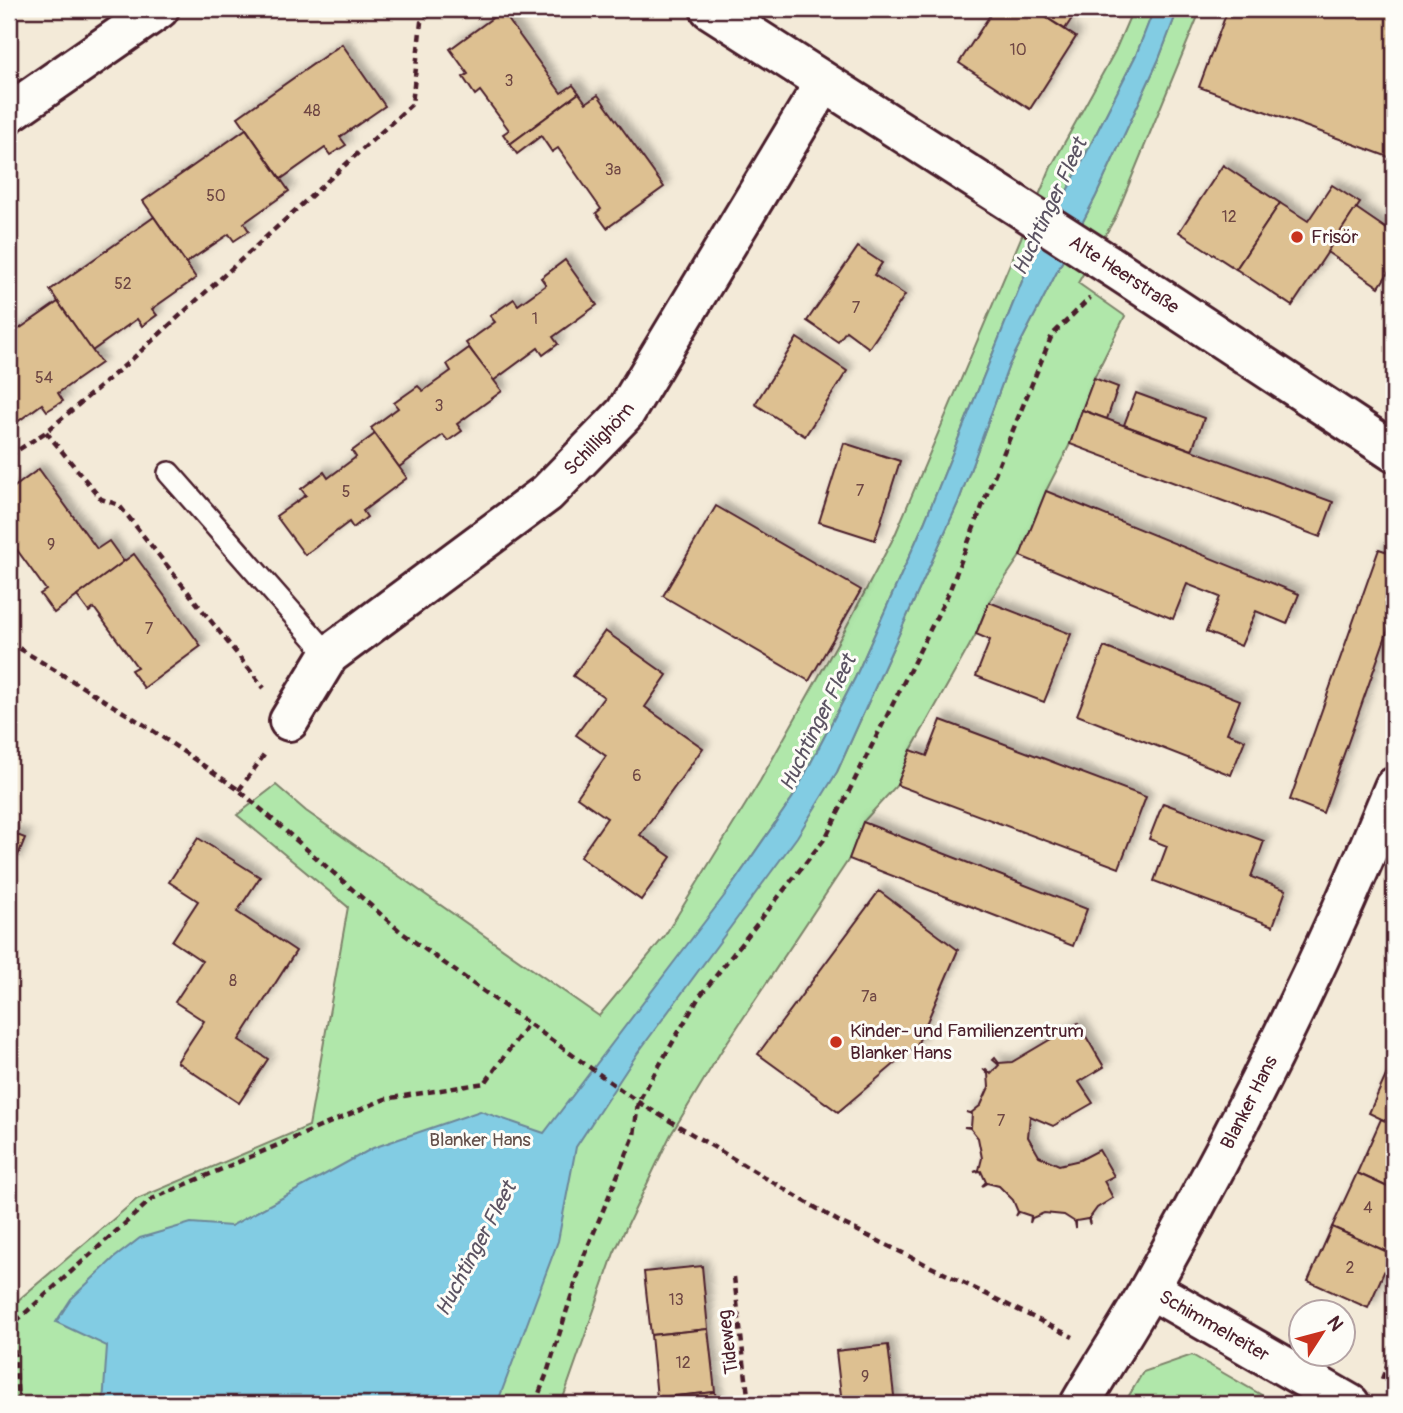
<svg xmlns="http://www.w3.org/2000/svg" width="1403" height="1413" viewBox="0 0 1403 1413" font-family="Pangolin,sans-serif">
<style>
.green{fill:#b0e7aa;stroke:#7d836a;stroke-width:2}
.water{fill:#82cce3;stroke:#6c8799;stroke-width:2}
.building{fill:#ddc091;stroke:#4a1f2b;stroke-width:2;filter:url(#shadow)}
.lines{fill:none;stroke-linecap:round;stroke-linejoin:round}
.service-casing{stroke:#4a1f2b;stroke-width:26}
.minor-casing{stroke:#4a1f2b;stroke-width:44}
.tertiary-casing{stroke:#4a1f2b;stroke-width:44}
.path{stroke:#4a1f2b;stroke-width:4.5;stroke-dasharray:7 5;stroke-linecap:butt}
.service{stroke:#fdfcf7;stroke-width:21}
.minor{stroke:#fdfcf7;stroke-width:38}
.tertiary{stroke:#fdfcf7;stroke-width:38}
.poi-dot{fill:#c8321e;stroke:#fdfcf7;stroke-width:2.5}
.labels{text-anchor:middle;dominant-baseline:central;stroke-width:6;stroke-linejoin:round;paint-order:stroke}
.number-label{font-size:16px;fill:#6f4744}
.poi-label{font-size:19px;fill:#4a1f2b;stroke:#fdfcf7;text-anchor:start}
.street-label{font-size:19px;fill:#4a1f2b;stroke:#fdfcf7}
.park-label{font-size:19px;fill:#64514b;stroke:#fdfcf7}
.water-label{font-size:21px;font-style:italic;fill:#5b5362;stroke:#fdfcf7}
</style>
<defs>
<filter id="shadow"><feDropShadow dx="6" dy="-6" stdDeviation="3.5" flood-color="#0004"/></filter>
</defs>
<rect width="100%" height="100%" fill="#f3ead8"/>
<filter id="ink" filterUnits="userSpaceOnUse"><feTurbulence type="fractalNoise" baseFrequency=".0143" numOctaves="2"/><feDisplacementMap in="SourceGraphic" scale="14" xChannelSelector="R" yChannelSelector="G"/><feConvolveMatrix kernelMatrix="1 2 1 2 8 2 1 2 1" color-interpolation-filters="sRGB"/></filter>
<g filter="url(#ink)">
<g class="green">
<path d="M1133 9H1154L1136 55 1025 274 925 521 855 678 793 797 728 891 837 772 958 503 1009 365 1096 196 1158 61 1178 9H1201L1115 218 1078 283 1125 316 1094 378 1070 444 1046 491 1020 556 989 602 976 634 911 750 897 785 863 822 849 859 720 1053 670 1136 614 1253 561 1404H9V1308L137 1199 309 1126 348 907 237 815 276 785 306 811 599 1016 664 937 760 781 843 633 895 535 1051 167 1115 51Z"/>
<path d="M1192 1355 1277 1404H1124L1143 1372Z"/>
</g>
<path class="water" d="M1154 9H1178L1158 61 1096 196 1009 365 958 503 837 772 797 837 637 1054 576 1147 558 1241 497 1404H103L107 1346 56 1322 71 1299 114 1258 140 1238 191 1223 231 1226 373 1148 480 1111 544 1133 728 891 793 797 855 678 925 521 1025 274 1136 55Z"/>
<g class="building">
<path d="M994 9H1033L1076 37 1030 109 959 63Z"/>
<path d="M1033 9H1078L1065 29Z"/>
<path d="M1228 9H1394V159L1199 87Z"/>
<path d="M502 11 561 93 573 85 579 93 510 144 503 134 509 130 480 91 475 95 463 77 468 74 450 49Z"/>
<path d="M342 44 385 106 340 137 346 145 330 155 325 148 281 179 238 117Z"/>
<path d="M579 93 586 103 598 95 664 187 607 228 596 213 601 209 558 148 552 152 541 136 517 154 510 144Z"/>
<path d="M246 129 289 191 244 223 249 231 234 241 229 234 186 263 143 201Z"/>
<path d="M1223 165 1280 203 1236 269 1179 232Z"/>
<path d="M1332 185 1360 203 1292 306 1236 269 1280 203 1308 221Z"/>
<path d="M1356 208 1394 234V264L1379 287 1327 252Z"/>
<path d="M154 217 196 278 152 309 157 315 142 326 137 319 92 351 50 290Z"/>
<path d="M858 247 882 263 874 275 905 295 869 348 846 331 838 342 807 321Z"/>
<path d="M565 260 597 305 553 337 558 344 543 355 538 348 493 381 466 343 495 322 490 316 514 299 518 305 546 285 541 278Z"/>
<path d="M58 302 101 363 58 393 63 401 47 411 42 404 9 428V336Z"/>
<path d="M797 338 847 371 805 436 755 404Z"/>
<path d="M469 348 502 391 457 424 462 431 448 441 443 435 399 467 371 428 398 408 394 403 418 386 423 391 451 371 447 364Z"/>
<path d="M1094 378 1118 387 1107 419 1082 410Z"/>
<path d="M1136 393 1204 418 1192 450 1124 425Z"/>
<path d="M1082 410 1333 502 1320 537 1070 444Z"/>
<path d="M375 434 407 478 363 511 367 517 353 528 349 522 305 555 276 516 306 495 301 489 324 472 328 478 356 457 352 451Z"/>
<path d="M844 443 900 461 875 540 819 522Z"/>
<path d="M39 469 97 549 109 541 124 562 54 613 40 594 46 590 17 550 12 554 9 550V491Z"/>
<path d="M1046 491 1299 594 1287 624 1256 611 1241 646 1206 632 1220 597 1187 584 1173 619 1020 556Z"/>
<path d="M716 506 861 590 809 681 663 596Z"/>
<path d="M1379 549 1394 554V613L1323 813 1290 800Z"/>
<path d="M134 554 201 646 144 688 131 670 137 667 94 608 89 612 77 596Z"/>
<path d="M989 602 1071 634 1044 702 976 676 990 640 976 634Z"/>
<path d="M605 631 667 675 645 707 703 748 640 835 671 857 641 900 580 857 607 818 577 797 606 756 576 735 604 697 573 676Z"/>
<path d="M1104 647 1240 700 1227 733 1245 740 1231 775 1077 715Z"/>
<path d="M941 720 1146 797 1119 868 897 785 911 750 927 756Z"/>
<path d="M1163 803 1264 841 1251 877 1286 890 1273 926 1154 881 1167 846 1149 839Z"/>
<path d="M863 822 1087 909 1073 946 849 859Z"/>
<path d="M9 832 25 838 15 863 9 861Z"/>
<path d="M198 838 260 877 237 912 296 951 239 1040 268 1059 239 1103 177 1062 204 1021 175 1002 202 961 172 941 198 901 169 882Z"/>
<path d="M879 891 958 950 917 1045 838 1112 758 1054Z"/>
<path d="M1078 1023 1104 1067 1079 1082 1093 1103 1053 1126 1030 1116 1028 1137 1039 1156 1059 1165 1080 1160 1099 1150 1114 1176 1104 1181 1113 1198 1097 1208 1089 1219 1090 1225 1088 1219 1076 1221V1228L1075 1222 1064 1215 1044 1213 1032 1218 1030 1223 1031 1216 1019 1212 1016 1216 1018 1212 1013 1200 999 1186 987 1183 982 1186 986 1182 981 1171 974 1172 979 1170 982 1158 978 1138 970 1128 964 1127H971L972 1114 966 1112 971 1113 981 1105 989 1087 988 1074 984 1070 986 1069 991 1074 999 1065 993 1060 995 1058 999 1063 1012 1062Z"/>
<path d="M1393 1060 1394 1061V1125L1369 1113Z"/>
<path d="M1381 1119 1394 1125V1190L1357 1173Z"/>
<path d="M1357 1173 1394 1190V1250L1392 1254 1332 1227Z"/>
<path d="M1332 1227 1392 1254 1368 1308 1308 1281Z"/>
<path d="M702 1266 708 1329 651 1335 644 1272Z"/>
<path d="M708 1329 715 1392 657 1398 651 1335Z"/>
<path d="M888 1345 895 1404H842L836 1351Z"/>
<path d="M715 1392 716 1404H658L657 1398Z"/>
</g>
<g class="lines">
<g class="service-casing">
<path id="service" d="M169 473 329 655"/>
</g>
<g class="minor-casing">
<g id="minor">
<path id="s1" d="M710 9 1119 271 1394 452"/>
<path id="s2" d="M289 721 329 655 547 493 625 413 824 83"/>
<path id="s3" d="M1150 1289 1350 1404"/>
<path id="s4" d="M1080 1404C1103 1364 1129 1326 1151 1286 1242 1124 1324 959 1394 787"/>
</g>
</g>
<g class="tertiary-casing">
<path id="tertiary" d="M9 113 159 9"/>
</g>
<g class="path">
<path d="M46 432 101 499 119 505 264 688"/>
<path d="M9 456 46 432 130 361 412 104 421 22 436 9"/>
<path d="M9 642 146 726 239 790 401 932 638 1102 838 1221 1073 1337"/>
<path d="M239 790 267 751"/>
<path d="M734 1277 749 1404"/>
<path d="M1382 1379 1394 1347"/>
<path d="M18 1404 13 1324 152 1199 385 1099 485 1083 528 1024"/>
<path d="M535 1404 547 1373 584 1256 634 1136 638 1102 699 997 826 837 949 592 990 486 1052 335 1090 298"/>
</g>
<use href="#service" class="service"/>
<use href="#minor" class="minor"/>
<use href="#tertiary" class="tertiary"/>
</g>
</g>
<g class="poi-dot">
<circle cx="1297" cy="237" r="7"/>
<circle cx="836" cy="1042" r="7"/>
</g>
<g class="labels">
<g class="number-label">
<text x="1018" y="50">10</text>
<text x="509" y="81">3</text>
<text x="312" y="111">48</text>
<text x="613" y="170">3a</text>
<text x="216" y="196">50</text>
<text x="1229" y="217">12</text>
<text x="123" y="284">52</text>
<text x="856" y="308">7</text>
<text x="535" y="319">1</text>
<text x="44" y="378">54</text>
<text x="439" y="406">3</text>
<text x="860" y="491">7</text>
<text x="346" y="492">5</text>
<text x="51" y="545">9</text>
<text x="149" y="629">7</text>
<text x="637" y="776">6</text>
<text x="233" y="981">8</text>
<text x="869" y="997">7a</text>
<text x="1001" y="1121">7</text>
<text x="1368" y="1208">4</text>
<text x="1350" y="1268">2</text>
<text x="676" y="1300">13</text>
<text x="683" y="1363">12</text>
<text x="865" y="1377">9</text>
</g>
<g class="poi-label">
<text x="1311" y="237">Frisör</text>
<text x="850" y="1031">Kinder- und Familienzentrum<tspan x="850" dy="22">Blanker Hans</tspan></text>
</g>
<g class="street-label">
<text stroke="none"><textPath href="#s1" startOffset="492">Alte Heerstraße</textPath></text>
<text stroke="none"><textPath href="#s2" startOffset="424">Schillighörn</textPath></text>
<text stroke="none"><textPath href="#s4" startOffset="346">Blanker Hans</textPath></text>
<text stroke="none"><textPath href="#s3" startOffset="74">Schimmelreiter</textPath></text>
<text transform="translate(728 1342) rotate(-97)">Tideweg</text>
</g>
<g class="park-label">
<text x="480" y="1140">Blanker Hans</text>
</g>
<g class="water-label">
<text transform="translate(1050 207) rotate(-65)">Huchtinger Fleet</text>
<text transform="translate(818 723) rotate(-64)">Huchtinger Fleet</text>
<text transform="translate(476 1249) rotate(-62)">Huchtinger Fleet</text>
</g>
</g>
<rect width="1403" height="1413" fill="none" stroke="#fdfcf7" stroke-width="35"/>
<rect x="18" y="18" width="1368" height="1378" fill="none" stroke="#4a1f2b" stroke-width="2.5" filter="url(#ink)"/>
<g transform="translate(1322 1333) rotate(54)"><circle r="33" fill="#fdfcf7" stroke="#b5a4a5" stroke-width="2"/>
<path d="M0-5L12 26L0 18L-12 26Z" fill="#c8321e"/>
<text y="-10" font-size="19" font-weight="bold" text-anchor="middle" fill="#4a1f2b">N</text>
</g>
</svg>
